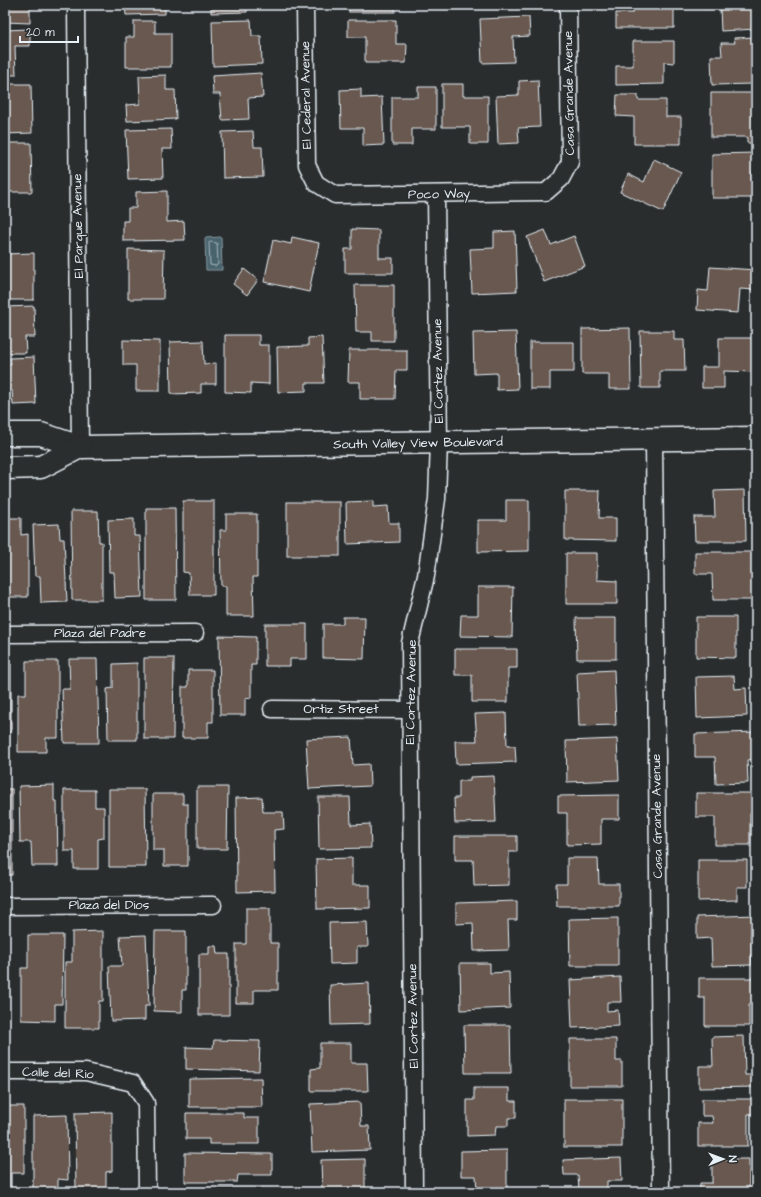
<svg xmlns="http://www.w3.org/2000/svg" width="761" height="1197" viewBox="0 0 761 1197" font-family="'Architects Daughter',sans-serif">
<style>
.water{fill:#49636d;stroke:#899ca5}
.lines{fill:none;stroke-linecap:round;stroke-linejoin:round}
.shore{stroke:#a8b8c0;stroke-width:1}
.building{fill:#68594f;stroke:#e8f1f8}
.street-casing{stroke:#e8f1f8;stroke-width:19}
.primary-casing{stroke:#e8f1f8;stroke-width:25}
.street{stroke:#2a2d2e;stroke-width:16}
.primary{stroke:#2a2d2e;stroke-width:22}
.labels{text-anchor:middle;dominant-baseline:central;stroke-width:3;stroke-linejoin:round;paint-order:stroke}
.street-label{font-size:13px;fill:#e8f1f8;stroke:#2a2d2e}
</style>
<rect width="100%" height="100%" fill="#2a2d2e"/>
<filter id="ink" filterUnits="userSpaceOnUse"><feTurbulence type="fractalNoise" baseFrequency=".025" numOctaves="2"/><feDisplacementMap in="SourceGraphic" scale="8" xChannelSelector="R" yChannelSelector="G"/><feConvolveMatrix kernelMatrix="1 2 1 2 8 2 1 2 1" color-interpolation-filters="sRGB"/></filter>
<g filter="url(#ink)">
<path class="water" d="M221 237 222 270H206L205 238Z"/>
<g class="lines">
<path class="shore" d="M211 242 217 243 218 264 216 266 210 265 209 243Z"/>
</g>
<g class="building">
<path d="M5 5H30V23L5 22Z"/>
<path d="M125 5H165V14L126 15Z"/>
<path d="M211 5H247V12L211 13Z"/>
<rect x="349" y="5" width="46" height="7"/>
<path d="M481 5H529L530 6 482 8Z"/>
<path d="M633 5H674V28H616V13H633Z"/>
<path d="M706 5H756V29L721 31 720 8 706 9Z"/>
<path d="M529 17 530 36 513 37 514 62 482 63 480 19Z"/>
<path d="M251 20 252 36H261L262 64 213 66 212 21Z"/>
<path d="M348 20H396V44H407L406 63H365V37H348Z"/>
<path d="M134 21H155V33H171V67H126V37H134Z"/>
<path d="M30 29V46H15L16 75H5V30Z"/>
<path d="M756 37V75H752V84L712 85 711 56H722L721 43H735L734 38Z"/>
<path d="M633 41H674V63L664 62V84L616 85V66H633Z"/>
<path d="M261 73 263 97 248 98 249 119 222 120 220 94H213L212 76Z"/>
<path d="M166 75V90H175L176 119 127 121 126 105 140 104 139 76Z"/>
<path d="M538 80 540 127 518 128 519 143 498 144 496 96 519 95V81Z"/>
<path d="M5 84H31L32 133 5 134Z"/>
<path d="M442 84H463V96H488V144H470V127H442Z"/>
<path d="M418 87H436V129H412V145H392V97H418Z"/>
<path d="M361 89V98L382 97 384 145 363 146V128H341L340 90Z"/>
<path d="M711 93H753V121H756V143H747V137H711Z"/>
<path d="M617 95H638V100H666V117H681V144H634V117L616 116Z"/>
<path d="M171 129 172 149H162L163 178 128 179 126 130Z"/>
<path d="M253 131 254 147H262L263 177 223 178 222 132Z"/>
<path d="M5 143H31L32 192H5Z"/>
<path d="M756 153V171L752 172V198H712V154Z"/>
<path d="M654 159 681 172 663 212 620 192 628 174 644 182Z"/>
<path d="M167 191V222L184 221 185 240 123 241V221H128V208H136V192Z"/>
<path d="M352 229 379 230V258H393V273H345V249H352Z"/>
<path d="M545 230 551 245 574 236 585 266 544 282 527 237Z"/>
<path d="M515 231 517 291 472 293 470 249 494 248V232Z"/>
<path d="M292 237 319 243 309 292 264 282 273 240 291 244Z"/>
<path d="M128 249 164 250 163 299H128Z"/>
<path d="M34 253V300H5V254Z"/>
<path d="M710 267 756 270V290L740 289 738 313 697 310 698 290 708 291Z"/>
<path d="M244 269 258 280 247 295 233 284Z"/>
<path d="M355 285H394V341H372V332H356Z"/>
<path d="M34 306 35 337H25L26 353H5V307Z"/>
<path d="M630 328 631 389H609V374H582V329Z"/>
<path d="M640 331H674V340H684L685 371H660V388H641Z"/>
<path d="M516 332 518 389 497 390V373L474 374 473 333Z"/>
<path d="M225 335H259V345H269V384L251 383V393L225 392Z"/>
<path d="M322 337 324 383H306V391L278 392 277 347 308 346V338Z"/>
<path d="M719 338H756V372L724 371V388H702V367H719Z"/>
<path d="M123 340 160 341V391H136V365H123Z"/>
<path d="M203 341 204 364 216 363V384H201V393L171 394 170 342Z"/>
<path d="M530 342H574V372H550V389H530Z"/>
<path d="M349 350H407V370H396L395 399H360V382H348Z"/>
<path d="M34 357 36 404 13 405 12 390H5V364H11L10 358Z"/>
<path d="M745 490 746 541H695L694 517H715L714 491Z"/>
<path d="M565 491H600L599 518H616V541L565 540Z"/>
<path d="M506 500H529V551L478 552V520H506Z"/>
<path d="M183 501H214V595H190L189 573 183 572Z"/>
<path d="M373 501V507L388 506 389 523H399V542L347 544 346 502Z"/>
<rect x="287" y="502" width="53" height="54"/>
<path d="M146 508H175L176 600H146Z"/>
<path d="M71 511H98L99 542H102V600H72Z"/>
<path d="M226 514H257V577H253L254 616H226V586H221L220 530H226Z"/>
<path d="M5 518H21V535L28 534V597H5Z"/>
<path d="M134 519V536H140L142 597 115 598 114 572H109L108 520Z"/>
<path d="M59 524 60 539H64L67 602 41 603 40 576H35L33 525Z"/>
<path d="M695 552H756V600H713L712 574H695Z"/>
<path d="M566 553H597V580L617 581V604H566Z"/>
<path d="M478 587H513L512 637 460 636 461 615H478Z"/>
<path d="M343 617H365L364 659 323 658V624H343Z"/>
<path d="M696 617H736V658L696 657Z"/>
<path d="M576 618H616V659H577Z"/>
<path d="M265 624H307V659H290V666H265Z"/>
<path d="M219 636 256 637V665H251V698L245 699V715H220Z"/>
<path d="M455 649H517V668H508V702H472V675H455Z"/>
<path d="M144 658H174L173 739H144Z"/>
<path d="M69 659H97L99 743H64L62 689H70Z"/>
<path d="M26 661H58V738H46V752H18V694H26Z"/>
<path d="M137 663V740H108L107 689 113 688V664Z"/>
<path d="M5 664H11V732H9V749H5Z"/>
<path d="M188 670H213V722H208V738H182V687H188Z"/>
<path d="M614 670 616 725 579 726 577 672Z"/>
<path d="M734 676 735 689 746 688 747 716 697 718 696 677Z"/>
<path d="M506 713 507 746H515L516 762 456 764 455 741H477L475 714Z"/>
<path d="M756 732V759L747 760 748 783 716 784 715 757H695V734Z"/>
<path d="M351 737 353 765 369 764 370 786 309 789 306 739Z"/>
<path d="M617 739 619 780 567 782 566 741Z"/>
<path d="M494 776 496 822 455 823 454 798H459V781H470V777Z"/>
<path d="M54 785V801H57L58 866H32L31 842H20L19 786Z"/>
<path d="M197 787H228L227 849H197Z"/>
<rect x="5" y="789" width="7" height="86"/>
<path d="M109 789H145L146 867H109Z"/>
<path d="M64 790H95V807H104V838L98 839V869H74V851H64Z"/>
<path d="M696 793H756V813H750V845H715V817H696Z"/>
<path d="M153 794H183V804H188V866H164V850H153Z"/>
<path d="M619 795V819H601V844L567 845V813H558V796Z"/>
<path d="M262 797 263 812H283L284 829 274 830 275 891 237 892 236 798Z"/>
<path d="M318 797H350L351 825 370 824 371 848 319 849Z"/>
<path d="M455 836H517V852H509V885L474 886 473 860H455Z"/>
<path d="M352 858V885H370V908L317 909 316 859Z"/>
<path d="M567 858H598L599 884H619V906H557L556 884H567Z"/>
<path d="M698 860H747V887H737V900L698 901Z"/>
<path d="M517 901V920H508L509 950 474 951 473 923 456 924V903Z"/>
<path d="M246 908H270V943H278V990H254V1003H236V944H246Z"/>
<path d="M756 915V933L751 934 752 965 712 966 711 938 697 939V917Z"/>
<path d="M618 918V966H570L569 919Z"/>
<path d="M367 922 368 947H357V963L330 964 329 923Z"/>
<path d="M103 931V1001H99V1028H65V962H72V932Z"/>
<path d="M155 931H186V990H182V1012L154 1011Z"/>
<path d="M28 935H63L62 1004H55V1021L21 1020V968H28Z"/>
<path d="M146 935 149 1006H145V1020L111 1021 109 966H122L120 936Z"/>
<rect x="5" y="937" width="2" height="58"/>
<path d="M209 946H216L217 954H229V1015H199V954H209Z"/>
<path d="M460 963H490V973L509 972 510 1008 461 1010Z"/>
<path d="M620 977 621 1002H607V1011L618 1010 619 1026 572 1028 570 980Z"/>
<path d="M699 978H756V1004H749V1026H705V998H699Z"/>
<path d="M369 983 370 1024 331 1025 330 985Z"/>
<path d="M464 1025H510L511 1073H465Z"/>
<path d="M744 1036 745 1075H756V1087L699 1088V1066H713L712 1037Z"/>
<path d="M570 1039H616V1061H622V1086H570Z"/>
<path d="M214 1040 260 1041 259 1071 186 1069V1047L213 1048Z"/>
<path d="M320 1043H351V1063H367L368 1091H311V1069L320 1068Z"/>
<path d="M261 1078 262 1107H189V1079Z"/>
<path d="M474 1088H509V1101H516V1118H508V1126H496L495 1135 467 1136V1100H474Z"/>
<rect x="564" y="1099" width="58" height="48"/>
<path d="M702 1099H756V1114H748V1146H698V1123H713L712 1116H702Z"/>
<path d="M360 1102 361 1126H369L370 1150 312 1152 310 1104Z"/>
<path d="M5 1106H24V1173H11V1188H5Z"/>
<path d="M112 1112V1171L106 1172V1192H76L75 1113Z"/>
<path d="M186 1113H244V1118H259V1144H209V1139H186Z"/>
<path d="M67 1115 68 1180 58 1179V1192H33V1116Z"/>
<path d="M507 1150V1192H477L476 1176H461V1151Z"/>
<path d="M185 1153 272 1154V1175H238L237 1182H185Z"/>
<path d="M621 1158 622 1181H607V1192H579L578 1175H564L563 1160Z"/>
<path d="M365 1159V1192H322L321 1160Z"/>
<path d="M712 1159H749V1192H700V1183H712Z"/>
<rect x="184" y="1189" width="86" height="3"/>
</g>
<g class="lines">
<g class="street-casing">
<g id="street">
<path d="M76 5 80 447"/>
<path d="M305 5 307 165 316 183 335 195 546 192 561 179 570 162 568 5"/>
<path d="M654 439 661 1192"/>
<path d="M5 634 195 633"/>
<path d="M272 709 410 710"/>
<path d="M5 906 213 905"/>
<path d="M5 1072H86L133 1083 146 1103 147 1192"/>
<path d="M414 1192 410 643 426 576 437 499 439 442 436 195"/>
</g>
</g>
<g class="primary-casing">
<g id="primary">
<path d="M5 434H41L80 447 756 438"/>
<path d="M5 468 41 467 80 447"/>
</g>
</g>
<use href="#street" class="street"/>
<use href="#primary" class="primary"/>
</g>
</g>
<g class="labels">
<g class="street-label">
<text transform="translate(569 93) rotate(-91)">Casa Grande Avenue</text>
<text transform="translate(306 95) rotate(-91)">El Cederal Avenue</text>
<text transform="translate(439 194) rotate(-1)">Poco Way</text>
<text transform="translate(78 226) rotate(-91)">El Parque Avenue</text>
<text transform="translate(438 371) rotate(-91)">El Cortez Avenue</text>
<text transform="translate(418 443) rotate(-1)">South Valley View Boulevard</text>
<text x="100" y="633">Plaza del Padre</text>
<text transform="translate(411 692) rotate(-89)">El Cortez Avenue</text>
<text x="341" y="709">Ortiz Street</text>
<text transform="translate(657 816) rotate(-91)">Casa Grande Avenue</text>
<text x="109" y="905">Plaza del Dios</text>
<text transform="translate(413 1016) rotate(-91)">El Cortez Avenue</text>
<text transform="translate(58 1073) rotate(2)">Calle del Rio</text>
</g>
</g>
<rect width="761" height="1197" fill="none" stroke="#2a2d2e" stroke-width="20"/>
<rect x="10" y="10" width="741" height="1177" fill="none" stroke="#e8f1f8" stroke-width="1.5" filter="url(#ink)"/>
<g transform="translate(723 1159) rotate(89)" stroke="#2a2d2e" stroke-width="3" paint-order="stroke">
<path d="M0-3L7 15L0 10L-7 15Z" fill="#e8f1f8"/>
<text y="-6" font-size="11" font-weight="bold" text-anchor="middle" fill="#e8f1f8">N</text>
</g>
<path d="M20 36v6h58v-6" fill="none" stroke="#e8f1f8" stroke-width="2"/>
<text x="26" y="36" font-size="12" fill="#e8f1f8" stroke="#2a2d2e" stroke-width="3" paint-order="stroke">20 m</text>
</svg>
